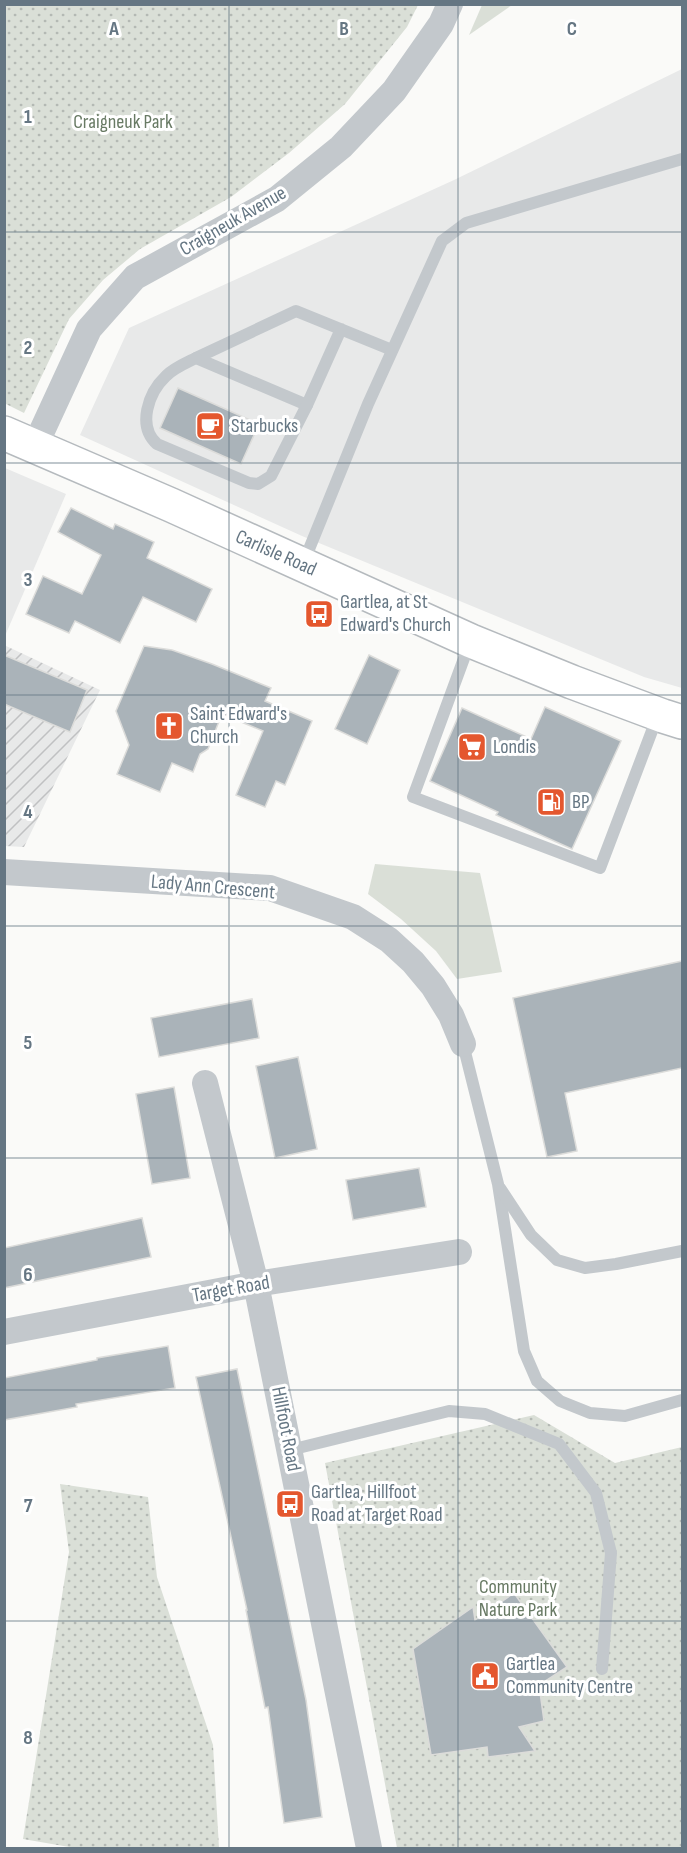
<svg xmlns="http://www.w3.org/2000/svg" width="687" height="1853" viewBox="0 0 687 1853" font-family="'Sofia Sans Condensed',sans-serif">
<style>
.built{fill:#e8e9e9}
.industrial{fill:url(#industrial-furrows)}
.grass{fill:#dadfd7}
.park{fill:url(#park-dots)}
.building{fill:#aab3b9;stroke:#dcdcda;stroke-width:1.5}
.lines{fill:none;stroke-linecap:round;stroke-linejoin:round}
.primary-casing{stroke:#b5babe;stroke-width:36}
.service{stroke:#c3c8cc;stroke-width:12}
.minor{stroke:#c3c8cc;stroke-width:26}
.primary{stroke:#fff;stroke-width:33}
.grid{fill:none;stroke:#657683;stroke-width:1.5;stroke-opacity:0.55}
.labels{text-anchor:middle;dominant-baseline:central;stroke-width:6;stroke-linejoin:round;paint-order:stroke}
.park-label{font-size:20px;fill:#687a64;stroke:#fff}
.street-label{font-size:20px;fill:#657683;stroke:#fff}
.poi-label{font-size:20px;fill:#657683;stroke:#fff;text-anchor:start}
.grid-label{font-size:20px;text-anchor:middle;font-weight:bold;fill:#657683;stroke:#fff;stroke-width:6;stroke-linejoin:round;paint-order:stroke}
</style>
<defs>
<pattern id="industrial-furrows" width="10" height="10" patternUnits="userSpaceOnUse" patternTransform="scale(1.5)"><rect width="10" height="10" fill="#e8e9e9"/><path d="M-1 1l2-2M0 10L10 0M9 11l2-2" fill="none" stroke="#c0c1c2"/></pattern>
<pattern id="park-dots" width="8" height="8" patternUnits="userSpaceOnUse" patternTransform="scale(1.5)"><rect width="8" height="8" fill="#dadfd7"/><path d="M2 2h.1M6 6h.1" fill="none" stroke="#b4b9b4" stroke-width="1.8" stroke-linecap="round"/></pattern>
</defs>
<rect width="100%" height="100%" fill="#fafaf8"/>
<g class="built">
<path d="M682 69V688L644 677 302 536 80 435 129 328 454 180Z"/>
<path d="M5 468 66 494 5 636Z"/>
</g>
<path class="industrial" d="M4 645 100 690 24 847 5 846Z"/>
<g class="grass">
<path d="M482 5H512L469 35Z"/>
<path d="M375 864 480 873 502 972 457 979 436 951 401 919 368 894Z"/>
</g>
<g class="park">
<path d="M4 5 5 4 418 5 407 27 345 104 289 153 231 197 140 249 103 280 69 319 24 413 4 403Z"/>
<path d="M534 1415 615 1463 682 1447V1848H397L325 1463Z"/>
<path d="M60 1484 148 1497 157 1577 213 1745 219 1848H75L23 1839 69 1552Z"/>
</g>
<g class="building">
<path d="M178 388 259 424 241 464 160 428Z"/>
<path d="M71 508 113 529 115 524 154 542 147 558 212 589 196 622 143 597 120 643 75 621 69 633 26 614 43 576 82 594 101 555 58 532Z"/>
<path d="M144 646 172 650 212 664 271 688 265 701 312 721 285 785 276 781 265 807 236 795 263 731 222 714 208 749 200 754 193 772 172 763 160 792 117 774 129 745 116 711Z"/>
<path d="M4 655 87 690 70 732 4 704Z"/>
<path d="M369 655 400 670 367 744 335 729Z"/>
<path d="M545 707 621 741 572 849 496 815 498 812 430 781 462 708 531 739Z"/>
<path d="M682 961V1068L565 1093 577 1151 547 1157 513 998Z"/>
<path d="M252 999 259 1038 159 1057 151 1018Z"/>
<path d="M298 1057 317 1149 275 1158 256 1066Z"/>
<path d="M174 1087 190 1178 152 1184 136 1094Z"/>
<path d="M419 1168 426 1207 353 1220 346 1180Z"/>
<path d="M142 1218 151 1257 4 1288V1248Z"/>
<path d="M168 1346 175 1388 76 1404 77 1407 4 1420V1378L97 1360V1358Z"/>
<path d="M237 1369 306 1700 322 1817 284 1823 268 1707 265 1708 246 1610H247L196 1377Z"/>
<path d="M514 1593 567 1667 539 1685 544 1721 519 1727 535 1751 488 1757 487 1747 431 1755 413 1649 473 1607 475 1620Z"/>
</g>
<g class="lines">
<g class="primary-casing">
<path id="primary" d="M4 433 171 505 471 641 572 682 663 716 682 722"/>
</g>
<g class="service">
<path d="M341 329 307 405 196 358 296 311 392 350"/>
<path d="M196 358C186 363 174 368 166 376 148 393 137 426 157 444L249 483 258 484 271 476 307 405"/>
<path d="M303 564 368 404 442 241 466 223 682 159"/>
<path d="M470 642 413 797 600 868 658 715"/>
<path d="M463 1044 498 1184 524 1351 537 1381 560 1401 590 1413 625 1416 682 1400"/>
<path d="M500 1188 531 1235 557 1260 585 1268 616 1264 682 1251"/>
<path d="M290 1450 449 1411 485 1414 559 1444 596 1493 611 1553 602 1669"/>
</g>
<g class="minor">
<path d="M35 446 89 329 135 277 277 199 341 147 394 91 441 24 450 4"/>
<path d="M4 872 270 888 353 917 389 940 413 962 433 986 451 1015 463 1044"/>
<path d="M205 1083 256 1284 369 1848"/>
<path d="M4 1332 256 1284 459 1252"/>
</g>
<use href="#primary" class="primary"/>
</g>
<path class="grid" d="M229 4V1848M458 4V1848M4 232H682M4 463H682M4 695H682M4 926H682M4 1158H682M4 1390H682M4 1621H682"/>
<defs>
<g id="cafe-square" transform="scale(1.5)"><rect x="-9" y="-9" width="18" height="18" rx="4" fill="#e4572e" stroke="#fff"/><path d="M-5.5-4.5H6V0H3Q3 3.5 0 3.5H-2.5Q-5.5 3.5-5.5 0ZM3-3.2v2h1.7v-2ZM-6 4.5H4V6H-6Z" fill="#fff"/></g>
<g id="bus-square" transform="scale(1.5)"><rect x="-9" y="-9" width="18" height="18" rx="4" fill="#e4572e" stroke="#fff"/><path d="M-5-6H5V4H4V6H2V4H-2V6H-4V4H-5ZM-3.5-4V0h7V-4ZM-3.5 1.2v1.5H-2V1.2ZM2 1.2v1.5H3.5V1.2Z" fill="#fff"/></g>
<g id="church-square" transform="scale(1.5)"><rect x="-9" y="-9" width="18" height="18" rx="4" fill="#e4572e" stroke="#fff"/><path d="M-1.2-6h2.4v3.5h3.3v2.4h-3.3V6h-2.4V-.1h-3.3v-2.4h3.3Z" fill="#fff"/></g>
<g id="supermarket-square" transform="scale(1.5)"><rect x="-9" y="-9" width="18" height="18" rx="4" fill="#e4572e" stroke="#fff"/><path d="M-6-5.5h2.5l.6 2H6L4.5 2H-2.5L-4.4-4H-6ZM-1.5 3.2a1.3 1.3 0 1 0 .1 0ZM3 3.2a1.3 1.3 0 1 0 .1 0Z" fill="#fff"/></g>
<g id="fuel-square" transform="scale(1.5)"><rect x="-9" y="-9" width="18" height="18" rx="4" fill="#e4572e" stroke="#fff"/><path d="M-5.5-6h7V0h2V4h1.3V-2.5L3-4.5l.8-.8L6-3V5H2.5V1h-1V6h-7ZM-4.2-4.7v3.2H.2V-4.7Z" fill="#fff"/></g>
<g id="civic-square" transform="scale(1.5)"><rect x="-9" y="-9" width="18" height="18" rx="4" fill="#e4572e" stroke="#fff"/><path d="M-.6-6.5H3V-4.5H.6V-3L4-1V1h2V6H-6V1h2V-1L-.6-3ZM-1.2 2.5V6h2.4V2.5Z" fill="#fff"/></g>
</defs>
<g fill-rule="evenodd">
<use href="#cafe-square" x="210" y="426"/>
<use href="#bus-square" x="319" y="614"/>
<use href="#church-square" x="169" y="726"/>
<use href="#supermarket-square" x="472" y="747"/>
<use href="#fuel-square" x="551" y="802"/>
<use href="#bus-square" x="290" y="1504"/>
<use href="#civic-square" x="485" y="1676"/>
</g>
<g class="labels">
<g class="park-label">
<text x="123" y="122">Craigneuk Park</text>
<text x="518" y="1587">Community<tspan x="518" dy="23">Nature Park</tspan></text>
</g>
<g class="street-label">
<text transform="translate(233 221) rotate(-30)">Craigneuk Avenue</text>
<text transform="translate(276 553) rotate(24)">Carlisle Road</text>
<text transform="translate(213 887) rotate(5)">Lady Ann Crescent</text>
<text transform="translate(231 1289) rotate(-10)">Target Road</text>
<text transform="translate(286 1429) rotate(79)">Hillfoot Road</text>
</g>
<g class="poi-label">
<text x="231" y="426">Starbucks</text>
<text x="340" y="602">Gartlea, at St<tspan x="340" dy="23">Edward's Church</tspan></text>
<text x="190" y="714">Saint Edward's<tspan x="190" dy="23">Church</tspan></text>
<text x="493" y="747">Londis</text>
<text x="572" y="802">BP</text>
<text x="311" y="1492">Gartlea, Hillfoot<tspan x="311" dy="23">Road at Target Road</tspan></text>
<text x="506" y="1664">Gartlea<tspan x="506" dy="23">Community Centre</tspan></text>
</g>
</g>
<g class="grid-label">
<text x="114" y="35">A</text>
<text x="344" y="35">B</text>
<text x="572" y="35">C</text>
<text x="28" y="123">1</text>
<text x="28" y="354">2</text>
<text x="28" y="586">3</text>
<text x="28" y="818">4</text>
<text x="28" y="1049">5</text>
<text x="28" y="1281">6</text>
<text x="28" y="1512">7</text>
<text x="28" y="1744">8</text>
</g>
<rect width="687" height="1853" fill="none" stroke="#657683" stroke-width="12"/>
</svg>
